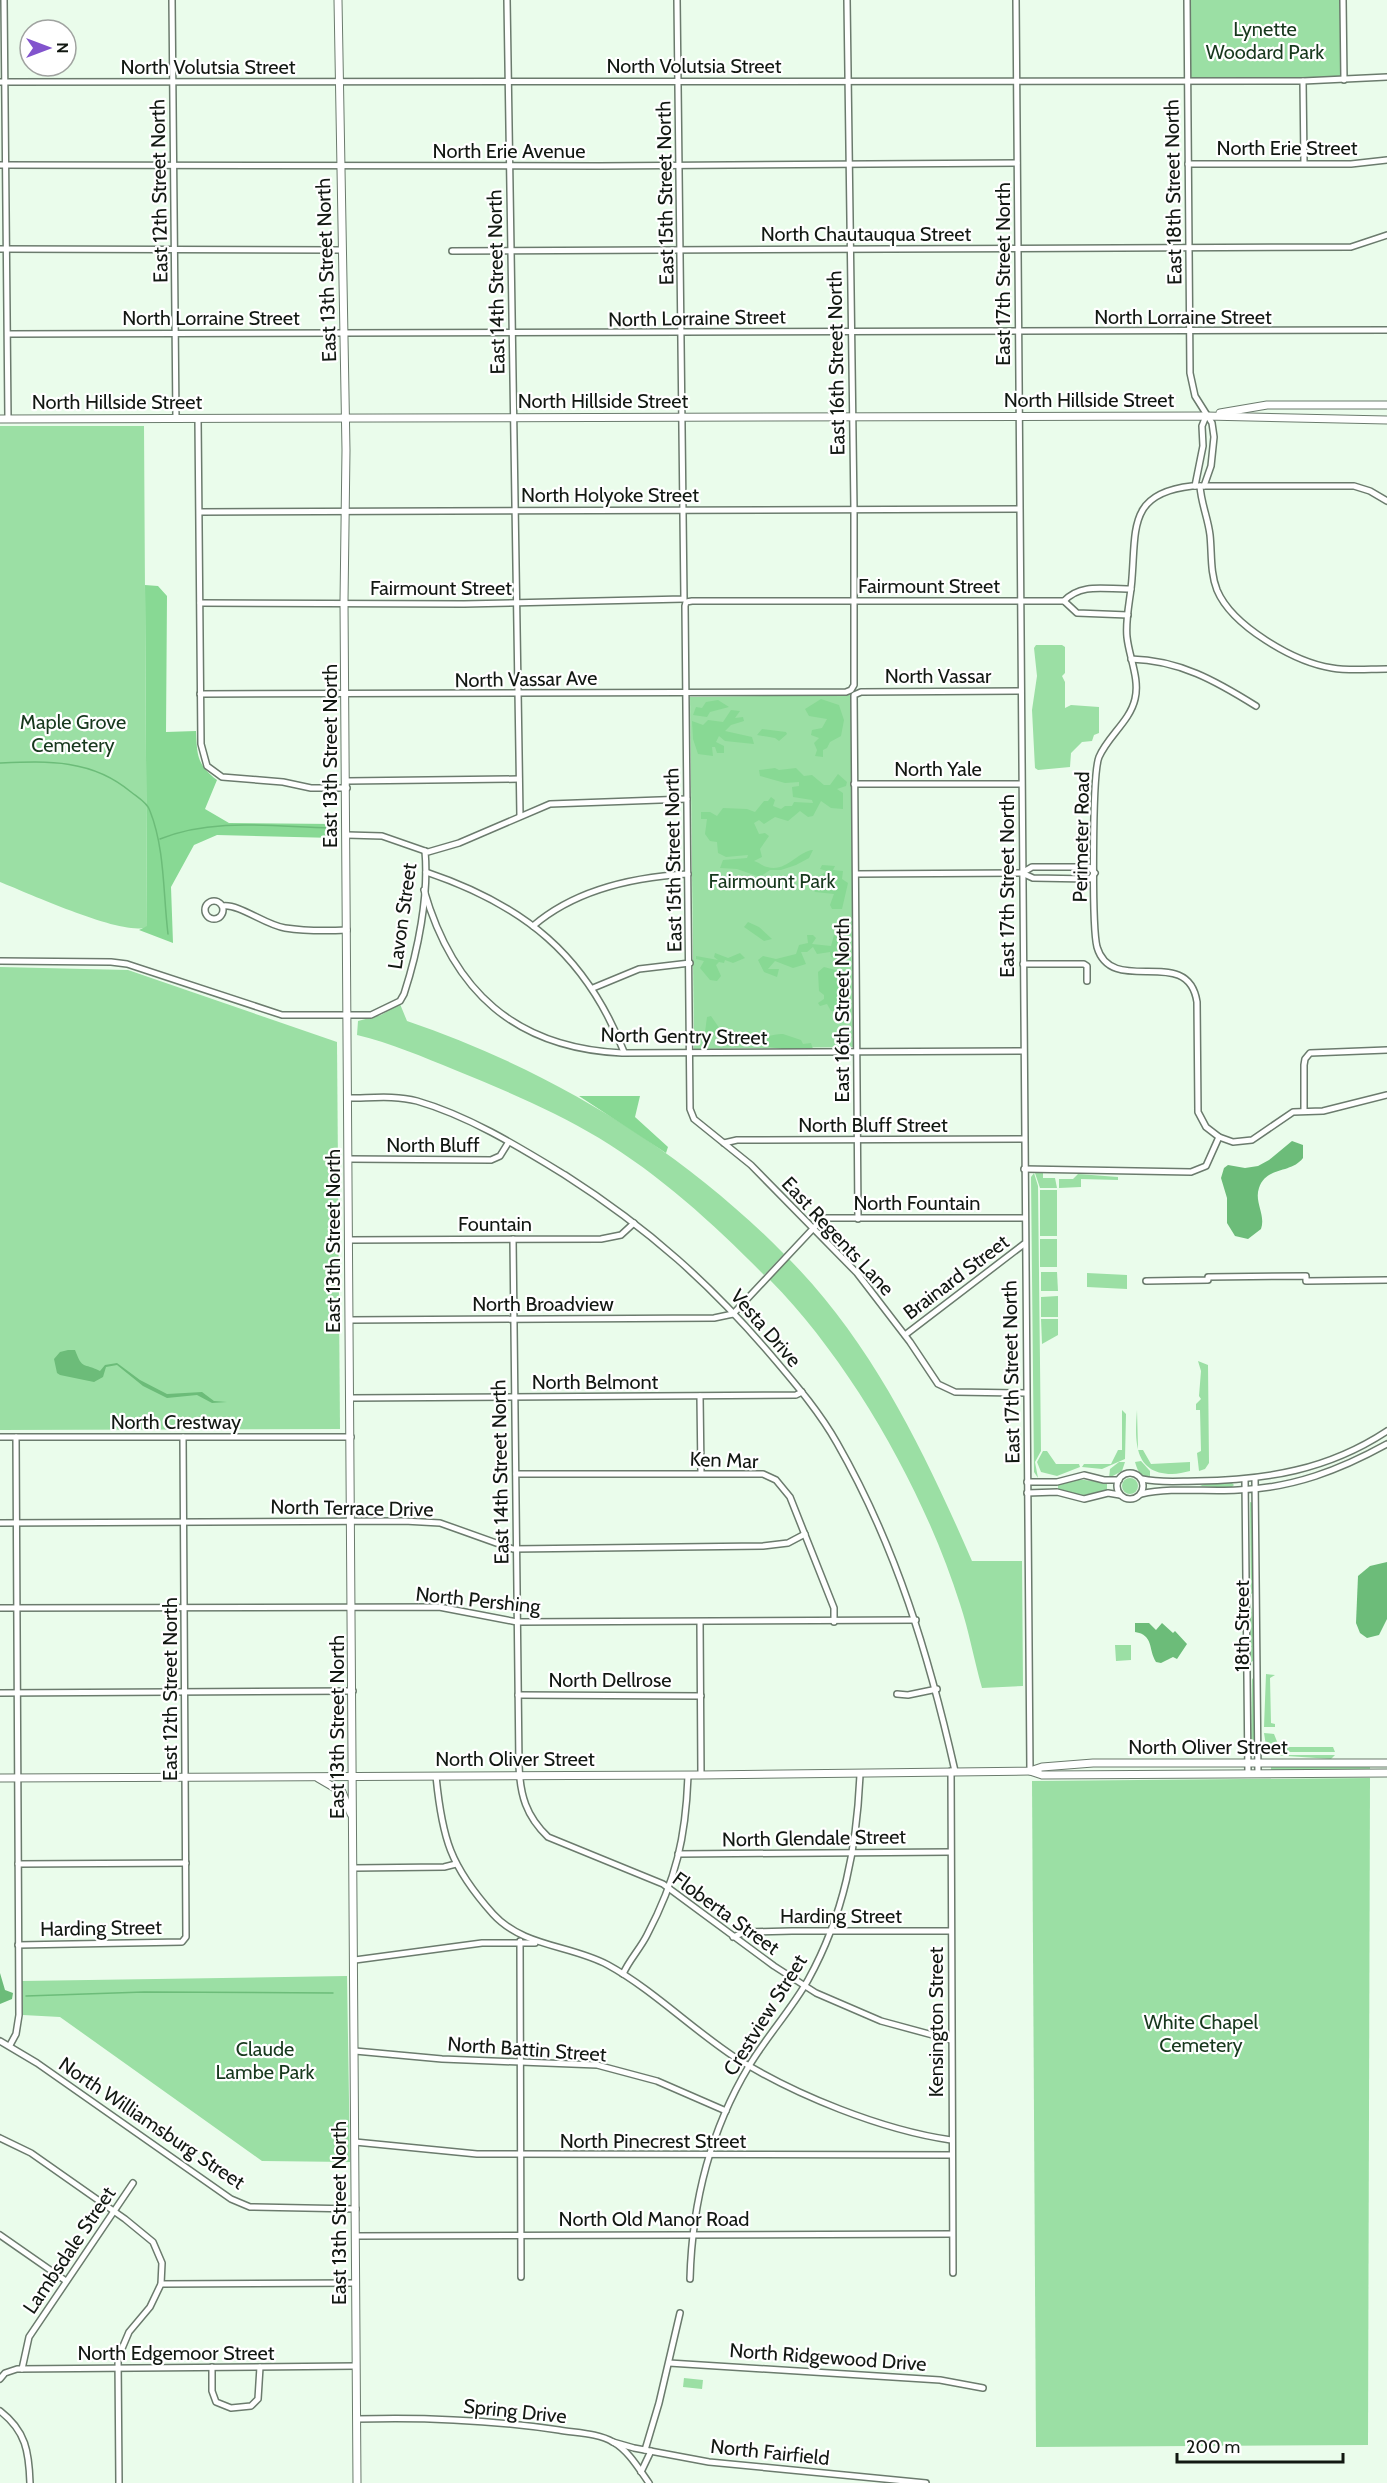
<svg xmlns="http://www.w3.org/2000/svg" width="1387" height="2483" viewBox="0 0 1387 2483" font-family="Cabin,sans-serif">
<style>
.green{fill:#9bdfa4}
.forest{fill:#88d994}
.water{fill:#6cbc79}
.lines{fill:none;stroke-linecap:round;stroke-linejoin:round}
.stream{stroke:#6cbc79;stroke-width:1.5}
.minor-casing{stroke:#6b7b6d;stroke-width:8}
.major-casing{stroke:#6b7b6d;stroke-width:9}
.minor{stroke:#fff;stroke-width:5}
.major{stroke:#fff;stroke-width:7}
.labels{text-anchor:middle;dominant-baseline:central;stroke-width:4.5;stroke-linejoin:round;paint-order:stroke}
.park-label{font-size:20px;fill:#17381d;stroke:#fff}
.street-label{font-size:20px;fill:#121812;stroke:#fff}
</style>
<rect width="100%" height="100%" fill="#eafceb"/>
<g class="green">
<path d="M1187 0H1343L1344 80 1187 81Z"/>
<path d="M0 426H144L147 927C124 937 28 893 0 882Z"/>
<path d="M1036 645H1062L1065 647V673L1062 676 1065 682V708L1071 705 1099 707V733L1094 735 1092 741 1082 742 1071 753 1070 767 1038 770 1035 768 1032 710 1037 676 1034 648Z"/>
<path d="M851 695 853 1047 694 1049 690 697Z"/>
<path d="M0 967 128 970 337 1042 340 1429 0 1430Z"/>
<path d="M400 1004 407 1021C548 1069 679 1147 784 1254L764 1275C715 1225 660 1175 599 1138 554 1111 504 1090 455 1070 423 1057 391 1043 357 1035L358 1021 381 1015Z"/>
<path d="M1034 1173 1038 1186 1041 1451 1035 1462 1038 1478 1034 1472 1031 1177Z"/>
<path d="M1035 1173H1043V1178H1055L1057 1188H1040Z"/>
<path d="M1078 1174 1118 1177V1180L1081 1179V1187L1059 1188V1179H1073Z"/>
<rect x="1040" y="1190" width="17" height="46"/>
<rect x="1040" y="1239" width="17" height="28"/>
<path d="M789 1259C873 1344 925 1453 972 1561H1022L1023 1686 982 1688C974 1660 969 1631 960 1604 925 1493 852 1363 770 1280Z"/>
<path d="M1041 1272H1057L1058 1291H1041Z"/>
<path d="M1087 1273 1127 1275V1289L1087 1287Z"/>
<path d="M1058 1296V1317H1041V1297Z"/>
<path d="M1041 1319H1058V1335L1042 1344Z"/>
<path d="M1198 1361 1208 1365 1209 1463 1205 1469 1199 1471 1197 1453 1201 1451 1200 1410H1196V1404L1201 1399 1199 1396 1201 1371Z"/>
<path d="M1122 1410 1126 1414 1125 1459 1102 1469 1082 1467 1084 1464H1111L1118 1450H1122Z"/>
<path d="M1137 1410 1138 1450H1143L1151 1464 1190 1462V1471C1184 1472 1178 1474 1172 1474 1133 1474 1135 1439 1137 1410Z"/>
<path d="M1043 1451H1047L1056 1464H1079L1080 1467 1057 1476 1041 1472 1037 1462Z"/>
<path d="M1141 1461 1150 1471V1478C1140 1476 1138 1472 1135 1462Z"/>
<path d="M1119 1462H1125L1122 1471 1109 1478 1110 1469Z"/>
<circle cx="1130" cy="1486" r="8"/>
<path d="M1077 1479 1107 1483V1490L1080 1496 1058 1490V1484Z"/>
<path d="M1207 1483H1232L1234 1485 1231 1488 1200 1486Z"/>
<path d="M1250 1502 1253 1503 1254 1592 1251 1594Z"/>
<path d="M1252 1607 1255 1660 1251 1662 1250 1613Z"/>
<path d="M1115 1645H1131V1660L1116 1661Z"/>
<path d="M1266 1674 1275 1675 1270 1678 1271 1723 1275 1724V1727H1264Z"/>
<path d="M1252 1678 1255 1682 1254 1749 1251 1747Z"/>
<path d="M1264 1733 1274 1734 1278 1744 1284 1747H1333L1335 1752H1267Z"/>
<path d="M1272 1755H1335L1331 1759Z"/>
<path d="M1370 1766V1770H1271V1767Z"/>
<path d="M1370 1778 1368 2445 1036 2447 1032 1781Z"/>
<path d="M347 1976 350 2162 262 2161 60 2017 23 2015 22 1981Z"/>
<path d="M684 2378 703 2380 702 2389 683 2387Z"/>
</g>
<g class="forest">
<path d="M145 585 158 586 167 596 166 732 196 731C197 755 197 765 217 780L205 809 229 823 335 824V838L217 835 194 845 171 887 173 943 139 930 147 926Z"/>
<path d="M821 699 839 705 844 720 841 736 830 742 827 748 823 750V757L815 756 817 750 814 743 819 738 811 735 812 730 822 728 827 719 809 716 805 709Z"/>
<path d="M718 700 729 707 710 712 707 717 693 715 696 707 702 708 706 702Z"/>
<path d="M731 710 740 711 735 718 743 717 744 721 731 725 725 731 752 737 754 744 725 741 719 736 716 742 724 746V753H717L715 747H712L713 756 698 754 693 739 692 721 703 725 708 720 723 722Z"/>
<path d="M762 729 786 732 787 734 779 741 775 738 757 735Z"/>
<path d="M775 768 779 770 796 768 804 776 812 775 824 785H830L838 774 847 782 846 786 837 789 843 793V809L831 808 821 801 813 816 808 817 800 811 788 821 775 817 764 824 759 820 754 823 759 834 765 833 769 836 760 849 762 857 754 861C759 862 762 866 767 867 786 873 798 851 813 850L809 858 796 865 781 870H770L760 877 737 869 720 868 723 860 747 858 748 855 726 857 718 853 717 842 710 841 705 834 707 819H701V812H710L717 816 723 808 747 809 755 812 764 801H768L771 797 775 800 773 806 781 809 785 806H792L794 802 813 803 812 800 793 797 792 787 799 786V782L785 783 760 776 759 770Z"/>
<path d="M822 865 835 866 833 870 843 871 842 879 848 883 842 909H832L830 905 834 894 815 892 813 889 820 888 821 885 813 880 827 871 820 869Z"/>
<path d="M748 922 759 927 772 939 764 941 744 927Z"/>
<path d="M840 924 849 925 848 956 843 960 831 957 830 952 817 954 813 947 807 952H801L806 964 793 968 775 961 768 969H779L777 977 764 972 758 960 763 956 776 959 796 954 799 945 808 943 807 935H813L816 938 812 944 831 946 834 935 840 932 835 928Z"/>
<path d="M715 953 728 958 740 953 745 958 733 963 725 960 724 963 719 962 716 965 721 976 717 981 710 980 700 968 704 961 696 959V956L718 960 714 957Z"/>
<path d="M824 967 839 971 851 986 849 992 836 994 847 996 846 1004 840 1013 831 1011 827 1004 820 1006 818 1003 824 999V995L819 991 818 972Z"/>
<path d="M711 1016 722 1032 720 1035 705 1032 707 1017Z"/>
<path d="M783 1034 801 1040 803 1044 811 1043 813 1049H782L744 1043C748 1040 773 1034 783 1034Z"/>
<path d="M579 1096H640L635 1117 668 1147 666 1153Z"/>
</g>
<g class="water">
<path d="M1292 1141 1303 1145V1158C1291 1174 1266 1166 1259 1188 1254 1202 1266 1215 1261 1229L1248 1239 1235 1236 1227 1223V1198L1221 1178 1224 1168 1228 1165 1245 1168 1258 1166 1269 1160Z"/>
<path d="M68 1350H75C83 1371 83 1362 100 1371L105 1365 117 1363 140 1380 167 1394 202 1392 214 1401 227 1402 212 1403 197 1395 167 1398 143 1386 117 1365 106 1367 103 1377 94 1382 60 1375 57 1373 54 1359 60 1352Z"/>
<path d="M1387 1562V1619L1379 1635 1367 1638 1360 1633 1356 1623 1358 1576 1370 1566Z"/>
<path d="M1135 1623H1149L1156 1630 1162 1623 1173 1633 1175 1631 1187 1644 1177 1659 1173 1657 1161 1663 1156 1662C1148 1649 1154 1635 1135 1632Z"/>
<path d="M0 1973 5 1990 13 1993 12 1999 0 2004Z"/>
</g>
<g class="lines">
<g class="stream">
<path d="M0 763C48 761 92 759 131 792 137 797 148 803 150 811 165 849 163 893 168 934"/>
<path d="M160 839C213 817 275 827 331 828"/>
<path d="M26 1996 144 1992 333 1993"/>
</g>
<g class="minor-casing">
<g id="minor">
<path d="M4 0 8 419"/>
<path d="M172 0 176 419"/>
<path d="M507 0 520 816"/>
<path d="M1016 0 1030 1771"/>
<path d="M1187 0 1190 373 1195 396 1212 423 1214 437 1211 466 1204 486"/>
<path d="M1343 0 1344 80"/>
<path d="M1303 81 1304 163"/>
<path d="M0 82 1303 81 1387 77"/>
<path d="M1188 164H1351L1387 160"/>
<path d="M0 165 599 166 1017 163"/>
<path d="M0 249 341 250"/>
<path d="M452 251 1351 247 1387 235"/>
<path d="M8 334 1387 330"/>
<path d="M198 419 201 744 207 766 222 777 283 782 311 788H347"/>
<path d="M1195 486 1203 446 1202 426 1206 416"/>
<path d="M1200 486C1201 503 1208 518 1210 535 1212 554 1210 572 1217 590 1232 626 1294 662 1332 668 1349 671 1369 669 1387 669"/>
<path d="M1387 501 1370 491 1354 486H1192C1129 493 1136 527 1132 578 1131 597 1125 618 1127 637 1129 657 1140 679 1135 699 1130 721 1108 736 1099 757 1092 774 1092 927 1097 947 1112 998 1188 943 1197 1002L1198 1112 1206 1127 1219 1137 1233 1142 1252 1140 1293 1112 1323 1111 1387 1095"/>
<path d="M200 512 1019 509"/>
<path d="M1064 601C1082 582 1107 590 1131 589"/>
<path d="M200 603 464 604 684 599 677 0"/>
<path d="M1131 659C1179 660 1216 681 1256 706"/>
<path d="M200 694 846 692 851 690 854 685V509L847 0"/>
<path d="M347 781 519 779"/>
<path d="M854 784H1021"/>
<path d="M347 835 382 836 428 852 459 843 550 804 687 799"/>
<path d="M426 872C524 905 586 955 624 1052"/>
<path d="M856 874 1022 873 1033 878 1090 879 1095 873 1089 867H1032L1022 873"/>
<path d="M424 890C453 991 515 1048 622 1053L1023 1051"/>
<circle cx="214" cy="910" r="9"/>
<path d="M223 906C240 904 265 925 285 928 305 931 327 931 347 930"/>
<path d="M533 926C576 889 633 877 688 874"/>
<path d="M0 961 111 962 127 964 282 1015H371L400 1001 404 994C418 951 429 896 425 851"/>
<path d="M1023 964H1084L1087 966V981"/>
<path d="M593 988 639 969 690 963"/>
<path d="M349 1098C371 1098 395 1095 417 1101 469 1116 519 1147 565 1175 648 1228 712 1285 776 1361 798 1387 820 1413 837 1443 896 1546 929 1656 955 1771"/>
<path d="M1304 1111V1065L1305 1059 1310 1053 1387 1050"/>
<path d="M724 1143 737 1140 1024 1139"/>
<path d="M349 1159 491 1160 500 1156 508 1143"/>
<path d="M1024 1169 1191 1172 1206 1166 1219 1137"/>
<path d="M858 1219 854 695 861 692 1021 691"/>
<path d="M513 1239 519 1765C520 1795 526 1816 548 1837L663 1884 774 1966 816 1993 881 2021 951 2040"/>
<path d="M350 1240 601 1239 621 1235 634 1223"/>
<path d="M1146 1281 1208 1280V1277L1306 1276V1281L1387 1280"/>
<path d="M350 1320 714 1318 733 1314 823 1218H1024"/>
<path d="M905 1335 1024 1244"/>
<path d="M1025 1393 955 1392 938 1384 910 1342 857 1273 751 1165 694 1119 690 1109 685 606 686 602 692 601H1064L1077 613 1128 615"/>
<path d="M700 1396 701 1473"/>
<path d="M351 1398 796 1395 802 1392"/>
<path d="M0 1437H351"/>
<circle cx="1130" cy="1486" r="13"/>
<path d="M516 1474H763L776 1480 790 1497 834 1608V1622"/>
<path d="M1142 1479C1160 1483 1179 1481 1197 1481 1266 1480 1328 1470 1387 1431"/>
<path d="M1255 1479 1258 1774"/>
<path d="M1245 1480 1248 1774"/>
<path d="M1027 1482H1057L1084 1475 1104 1480H1119"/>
<path d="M1027 1493 1057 1492 1084 1499 1108 1493 1120 1495"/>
<path d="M1141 1494C1172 1487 1206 1492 1238 1490 1293 1488 1340 1470 1387 1444"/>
<path d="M0 1523 404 1521 440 1523 513 1549 763 1546 788 1543 805 1534"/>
<path d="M0 1608 439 1607 517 1622 916 1620"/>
<path d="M700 1622 701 1775"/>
<path d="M0 1693 353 1691"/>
<path d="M897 1694 908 1695 937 1689"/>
<path d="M518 1695 701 1696"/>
<path d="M951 1771 953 2273"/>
<path d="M436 1776C442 1838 450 1866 493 1914 523 1947 571 1945 608 1965 652 1989 693 2030 736 2058 795 2095 882 2130 951 2140"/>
<path d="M678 1854 950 1852"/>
<path d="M18 1864 186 1863"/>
<path d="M354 1868 444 1867 456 1864"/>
<path d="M733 1937 745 1932 792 1931H950"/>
<path d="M520 1941 521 2277"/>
<path d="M18 1945 182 1942 186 1937 183 1437"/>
<path d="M355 1960 482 1943H535"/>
<path d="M623 1974C629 1960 640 1949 647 1935 676 1880 686 1837 688 1775"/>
<path d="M0 2041 37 2063 231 2199 250 2207 356 2209"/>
<path d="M10 2045 16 2034 19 2015 16 1437"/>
<path d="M355 2051 442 2059 597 2065 657 2081 726 2111"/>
<path d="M0 2138 31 2153 125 2219 153 2242 162 2263 161 2284 150 2307 129 2332 118 2358 119 2483"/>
<path d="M355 2142 477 2154 951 2155"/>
<path d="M0 2235 66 2281"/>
<path d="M356 2236 952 2234"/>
<path d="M690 2279C692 2203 710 2131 749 2066 767 2036 791 2010 808 1980 844 1915 857 1847 860 1774"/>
<path d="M161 2284 356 2283"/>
<path d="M669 2363 940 2380 983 2388"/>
<path d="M212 2367V2391L216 2402 231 2408 251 2406 258 2399 260 2367"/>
<path d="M22 2369 29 2337 133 2183"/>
<path d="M0 2379 5 2373 17 2369 356 2366"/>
<path d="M0 2411C26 2431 29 2452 30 2483"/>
<path d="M357 2419C425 2417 491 2420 559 2430 576 2433 598 2433 613 2442 628 2450 639 2469 649 2483"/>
<path d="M613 2442 634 2448 709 2462 926 2483"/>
<path d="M645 2450 659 2403 680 2313"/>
<path d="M641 2472 651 2451"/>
</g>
</g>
<g class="major-casing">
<g id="major">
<path d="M338 0 346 450 344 602 357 2483"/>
<path d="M1220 413 1267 405H1387"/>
<path d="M0 419 1206 416 1387 420"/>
<path d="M1030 1771 1042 1775 1387 1773"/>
<path d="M0 1778 701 1775 1030 1771 1042 1767 1093 1763H1387"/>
<path d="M318 1778 342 1792 351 1814"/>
</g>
</g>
<use href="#minor" class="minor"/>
<use href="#major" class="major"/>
</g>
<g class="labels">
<g class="park-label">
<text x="1265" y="29">Lynette<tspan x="1265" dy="23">Woodard Park</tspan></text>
<text x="73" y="722">Maple Grove<tspan x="73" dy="23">Cemetery</tspan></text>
<text x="772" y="881">Fairmount Park</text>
<text x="1201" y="2022">White Chapel<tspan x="1201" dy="23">Cemetery</tspan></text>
<text x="265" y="2049">Claude<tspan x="265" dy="23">Lambe Park</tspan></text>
</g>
<g class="street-label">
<text x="694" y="66">North Volutsia Street</text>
<text x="208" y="67">North Volutsia Street</text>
<text x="1287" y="148">North Erie Street</text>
<text x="509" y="151">North Erie Avenue</text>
<text transform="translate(159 191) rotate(-91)">East 12th Street North</text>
<text transform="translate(1173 192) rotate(-91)">East 18th Street North</text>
<text transform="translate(665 193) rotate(-91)">East 15th Street North</text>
<text x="866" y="234">North Chautauqua Street</text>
<text transform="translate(326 270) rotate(-92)">East 13th Street North</text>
<text transform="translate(1003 274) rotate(-90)">East 17th Street North</text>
<text transform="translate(496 282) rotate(-91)">East 14th Street North</text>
<text x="1183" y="317">North Lorraine Street</text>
<text x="211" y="318">North Lorraine Street</text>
<text transform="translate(697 318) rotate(-1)">North Lorraine Street</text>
<text transform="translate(836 363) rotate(-91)">East 16th Street North</text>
<text x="1089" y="400">North Hillside Street</text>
<text x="603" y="401">North Hillside Street</text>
<text x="117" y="402">North Hillside Street</text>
<text x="610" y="495">North Holyoke Street</text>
<text x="929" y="586">Fairmount Street</text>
<text x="441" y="588">Fairmount Street</text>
<text x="938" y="676">North Vassar</text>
<text transform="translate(526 679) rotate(-1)">North Vassar Ave</text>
<text transform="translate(330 756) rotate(-90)">East 13th Street North</text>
<text x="938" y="769">North Yale</text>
<text transform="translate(1081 837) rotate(-89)">Perimeter Road</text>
<text transform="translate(673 860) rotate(-91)">East 15th Street North</text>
<text transform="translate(1007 886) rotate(-90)">East 17th Street North</text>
<text transform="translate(402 916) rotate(-82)">Lavon Street</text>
<text transform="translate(842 1010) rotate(-90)">East 16th Street North</text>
<text transform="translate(684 1036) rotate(1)">North Gentry Street</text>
<text x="873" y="1125">North Bluff Street</text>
<text x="433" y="1145">North Bluff</text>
<text x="917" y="1203">North Fountain</text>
<text x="495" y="1224">Fountain</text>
<text transform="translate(838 1236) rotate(47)">East Regents Lane</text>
<text transform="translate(333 1241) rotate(-90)">East 13th Street North</text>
<text transform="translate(956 1277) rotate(-37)">Brainard Street</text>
<text x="543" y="1304">North Broadview</text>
<text transform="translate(766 1328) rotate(49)">Vesta Drive</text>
<text transform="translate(1011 1372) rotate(-91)">East 17th Street North</text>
<text x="595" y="1382">North Belmont</text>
<text x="176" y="1422">North Crestway</text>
<text transform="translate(724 1460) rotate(2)">Ken Mar</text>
<text transform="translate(500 1472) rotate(-91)">East 14th Street North</text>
<text transform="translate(352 1508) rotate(1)">North Terrace Drive</text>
<text transform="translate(478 1600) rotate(6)">North Pershing</text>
<text transform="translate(1242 1626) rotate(-90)">18th Street</text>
<text x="610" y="1680">North Dellrose</text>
<text transform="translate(170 1689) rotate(-90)">East 12th Street North</text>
<text transform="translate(337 1727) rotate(-90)">East 13th Street North</text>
<text x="1208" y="1747">North Oliver Street</text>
<text x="515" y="1759">North Oliver Street</text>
<text transform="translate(814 1838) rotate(-1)">North Glendale Street</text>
<text transform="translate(726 1913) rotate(36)">Floberta Street</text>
<text x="841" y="1916">Harding Street</text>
<text transform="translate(101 1928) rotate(-1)">Harding Street</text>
<text transform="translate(765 2015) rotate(-58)">Crestview Street</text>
<text transform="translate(936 2022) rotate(-90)">Kensington Street</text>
<text transform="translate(527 2049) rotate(4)">North Battin Street</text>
<text transform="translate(152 2123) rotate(34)">North Williamsburg Street</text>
<text x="653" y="2141">North Pinecrest Street</text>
<text transform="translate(339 2213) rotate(-90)">East 13th Street North</text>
<text x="654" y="2219">North Old Manor Road</text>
<text transform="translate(69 2250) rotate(-56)">Lambsdale Street</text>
<text x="176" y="2353">North Edgemoor Street</text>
<text transform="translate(828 2357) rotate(4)">North Ridgewood Drive</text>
<text transform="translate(515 2411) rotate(6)">Spring Drive</text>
<text transform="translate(770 2452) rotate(6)">North Fairfield</text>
</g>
</g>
<g transform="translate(48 48) rotate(90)"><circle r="28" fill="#ffffff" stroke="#a0a3a0" stroke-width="1.5"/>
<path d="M0-4.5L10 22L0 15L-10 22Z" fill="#8254cd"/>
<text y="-9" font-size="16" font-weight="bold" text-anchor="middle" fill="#121812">N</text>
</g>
<path d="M1177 2453v9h166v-9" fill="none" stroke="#121812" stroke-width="3"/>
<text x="1186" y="2453" font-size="18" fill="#121812" stroke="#ffffff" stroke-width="4.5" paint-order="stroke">200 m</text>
</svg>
